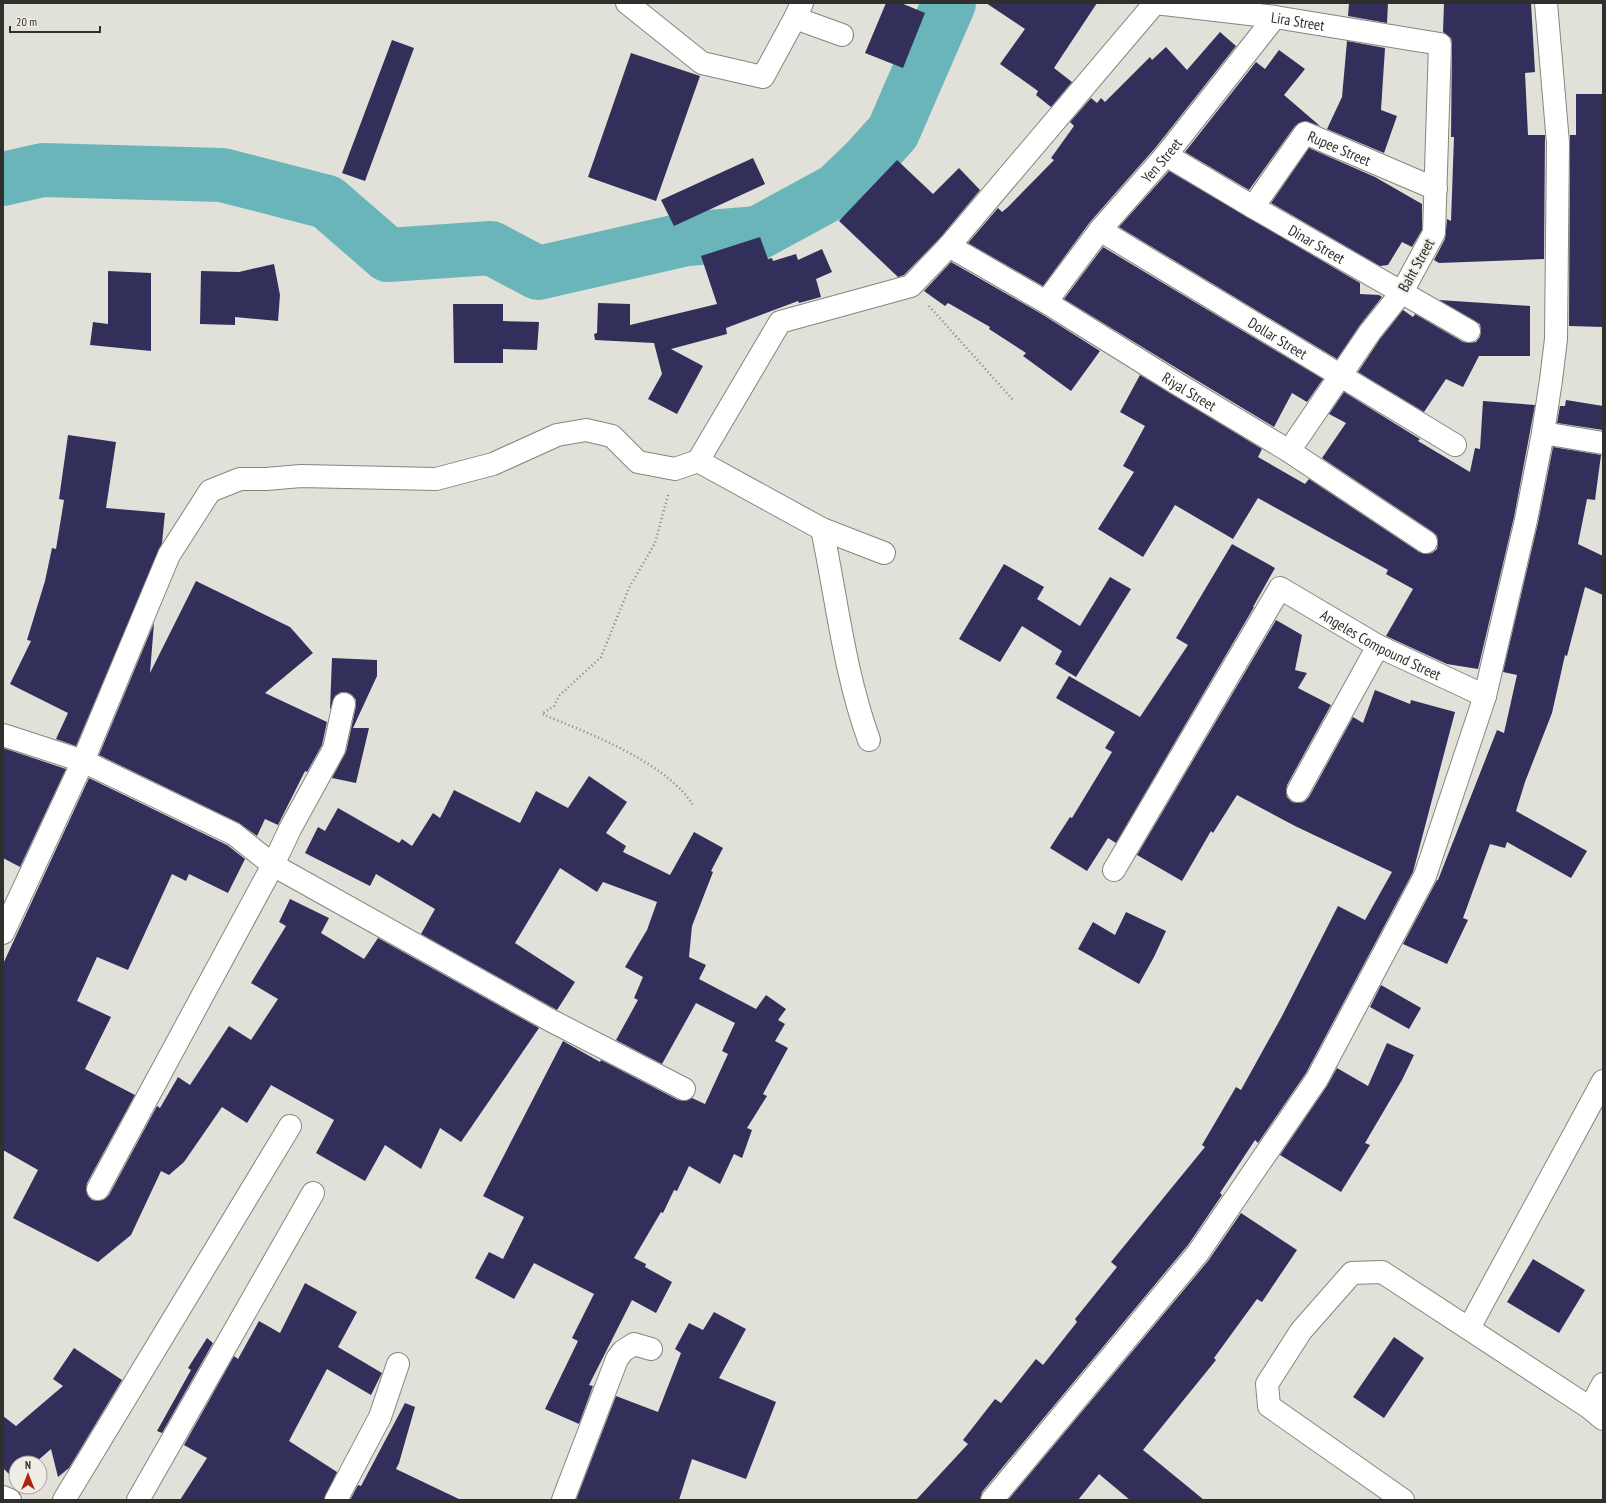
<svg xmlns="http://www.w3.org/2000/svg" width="1606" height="1503" viewBox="0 0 1606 1503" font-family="'PT Sans Narrow',sans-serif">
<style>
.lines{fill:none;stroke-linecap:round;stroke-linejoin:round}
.river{stroke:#69b5b9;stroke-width:54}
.building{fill:#32305b}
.minor-casing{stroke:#86857e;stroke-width:24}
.path{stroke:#83837e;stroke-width:2.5;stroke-dasharray:1 3;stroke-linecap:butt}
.minor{stroke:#fff;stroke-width:22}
.labels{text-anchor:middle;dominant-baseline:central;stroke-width:4;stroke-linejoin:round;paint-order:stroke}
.street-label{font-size:15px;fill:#2f2f2c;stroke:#efede6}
</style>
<rect width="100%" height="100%" fill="#e1e0d9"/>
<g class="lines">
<path class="river" d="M3 179 43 170 222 175 327 202 388 255 491 248 538 273 687 239 758 233 837 190 866 162 893 132 949 3"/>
</g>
<g class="building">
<path d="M886 3H901L925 13 903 68 865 53Z"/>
<path d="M986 3H1097L1054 68 1072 82 1051 107 1036 95 1038 91 1000 64 1025 29Z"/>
<path d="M1349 3H1388L1387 23 1348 16Z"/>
<path d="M1444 3H1531L1535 72 1525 73 1528 135H1545L1544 259 1439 263 1434 260 1445 239 1447 219 1451 221 1454 137H1451L1452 44 1451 38 1443 32Z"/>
<path d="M1220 32 1236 46 1156 147 1090 222 1043 286 968 243 998 208 1002 212 1008 207 1054 160 1051 158 1074 126 1070 122 1091 98 1097 103 1101 98 1105 102 1150 57 1152 60 1166 47 1187 70Z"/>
<path d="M392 40 414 48 365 181 342 173Z"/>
<path d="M1347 41 1385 48 1381 110 1397 116 1384 153 1327 129 1342 97Z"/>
<path d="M1279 50 1305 69 1284 95 1320 126 1305 121 1295 126 1249 190 1185 152 1256 62 1265 69Z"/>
<path d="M631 53 700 76 656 201 588 177Z"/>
<path d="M1576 94H1603V327L1569 326 1570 135H1576Z"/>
<path d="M1309 148 1375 177 1422 204V230L1412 247 1402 242 1388 265 1380 266 1271 203Z"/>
<path d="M753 158 765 184 674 226 661 200Z"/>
<path d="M897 160 933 194 959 168 980 190 940 238 904 275 898 277 839 221Z"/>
<path d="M1169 171 1360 283V294L1379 295 1382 297 1360 325 1337 359 1119 227Z"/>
<path d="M760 237 768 259 772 258 773 261 796 254 798 260 822 249 832 272 816 279 821 297 799 303 798 301 726 328 727 334 671 349 703 366 677 414 648 399 662 374 654 343 595 340 594 334 597 333 598 303 630 304V325L717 304 701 256Z"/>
<path d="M1103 247 1323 379 1307 402 1292 393 1274 427 1183 372 1064 299Z"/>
<path d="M951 262 1040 313 1100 351 1071 391 1023 356 1026 353 989 329 990 327 948 303 945 306 924 291Z"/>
<path d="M274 264 280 295 278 321 235 317V325L200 324 201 271 239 272Z"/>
<path d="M108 271 151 273V351L90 345 93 322 108 324Z"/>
<path d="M1439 300 1530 306V356H1479L1463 387 1446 379 1424 412 1358 372 1380 339 1403 310 1413 317 1415 314 1463 342 1469 343 1476 342 1480 337 1481 331 1480 324Z"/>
<path d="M453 304H503V321L539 322 537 350 503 349V363H454Z"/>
<path d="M1140 375 1262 449 1258 457 1305 484 1309 479 1419 552 1425 554 1432 553 1437 549 1438 542 1437 536 1433 532 1322 458 1346 423 1329 414 1344 392 1410 433 1420 439 1418 441 1470 472 1475 448 1480 449 1483 401 1535 405 1514 517 1478 669 1447 664 1386 636 1413 589 1386 574 1388 570 1258 498 1233 539 1175 505 1143 557 1098 529 1134 472 1123 466 1145 426 1120 412Z"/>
<path d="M1566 400 1603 406V430L1557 423 1560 406H1565Z"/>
<path d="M68 435 116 442 106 508 165 513 162 543 76 746 56 739 68 713 10 684 31 641 27 640 45 581 52 548 56 549 64 500 59 499Z"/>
<path d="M1553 447 1601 455 1595 500 1587 499 1578 544 1603 556V595L1585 587 1567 656 1565 655 1552 713 1525 782 1516 811 1587 851 1571 878 1507 842 1505 848 1490 844 1463 918 1468 920 1447 964 1403 944 1437 880H1438L1497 730 1504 733 1517 675 1503 672 1538 523Z"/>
<path d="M1232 544 1275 568 1253 607H1254L1116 843 1108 838 1087 871 1050 848 1070 817 1072 818 1112 752 1105 748 1115 732 1056 698 1069 676 1140 717 1188 645 1176 638Z"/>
<path d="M1004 564 1044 587 1037 599 1080 626 1110 577 1131 589 1076 677 1055 664 1062 651 1022 626 1000 662 959 639Z"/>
<path d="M196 581 290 627 313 653 265 693 327 722 322 745 307 772 305 771 278 825 265 819 257 836 239 823 99 755 154 623 150 673Z"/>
<path d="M1276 620 1302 635 1295 670 1307 673 1298 688 1331 705 1287 785 1286 792 1287 797 1292 802 1299 803 1304 802 1309 797 1353 717 1363 723 1375 690 1410 704 1411 700 1455 712 1413 872 1306 1073 1258 1143 1255 1140 1220 1193 1222 1195 1188 1245 982 1492 980 1500H916L968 1444 963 1440 995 1399 1001 1403 1036 1359 1043 1365 1077 1322 1075 1319 1117 1267 1111 1262 1205 1147 1202 1145 1236 1087 1241 1090 1282 1016 1338 906 1365 920 1392 872 1295 826 1237 795 1213 833 1211 831 1182 881 1137 855Z"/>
<path d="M332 658 377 660V676L353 728H369L356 783 332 778 346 752 356 706V700L352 695 346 692H341L335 696 330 710Z"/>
<path d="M3 748 66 769 20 867 3 858Z"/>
<path d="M589 776 627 802 606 833 626 846 623 852 670 875 694 832 723 848 711 871 713 872 692 926 689 957 706 965 699 979 756 1009 766 995 786 1009 778 1020 785 1024 775 1041 788 1048 763 1094 767 1096 747 1128 752 1130 742 1158 734 1154 720 1184 689 1166 677 1191 674 1190 663 1213 661 1212 634 1258 646 1264 645 1267 672 1282 656 1313 632 1300 589 1385 593 1386 579 1424 545 1409 578 1341 572 1338 594 1294 534 1263 514 1299 475 1278 489 1252 503 1259 524 1217 483 1196 563 1041 600 1062 601 1060 678 1100 685 1101 692 1098 705 1104 728 1054 722 1051 735 1023 696 1003 662 1064 616 1040 638 1000 634 998 643 977 625 967 647 930 657 902 603 882 597 892 560 868 515 943 575 982 557 1010 421 934 435 909 376 874 370 886 305 853 318 827 325 831 338 808 399 843 402 839 412 846 433 813 440 818 454 790 520 823 536 791 568 808Z"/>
<path d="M89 778 227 845 245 859 228 893 189 874 186 881 172 874 128 970 97 957 77 1001 111 1017 85 1069 135 1095 87 1183 86 1190 88 1196 92 1200 99 1201 105 1199 109 1195 157 1106 160 1108 178 1077 190 1085 229 1026 251 1040 278 999 251 983 286 926 279 922 290 899 329 918 321 933 364 959 378 938 539 1028 461 1142 440 1128 421 1169 385 1145 365 1181 316 1153 334 1120 271 1085 247 1123 222 1107 184 1162 169 1175 161 1171 131 1235 98 1262 13 1218 38 1170 3 1150V964Z"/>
<path d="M1126 912 1166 931 1154 957 1139 984 1078 949 1093 922 1115 935Z"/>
<path d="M1381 985 1421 1008 1409 1029 1370 1007Z"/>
<path d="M1387 1043 1414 1055 1402 1080 1365 1143 1370 1145 1341 1192 1280 1155 1327 1086 1337 1068 1368 1086Z"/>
<path d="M1241 1213 1297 1250 1262 1302 1257 1299 1214 1358 1216 1360 1143 1450 1204 1500H1130L1099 1474 1078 1500H1008L1208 1261Z"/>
<path d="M1533 1259 1585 1290 1559 1333 1507 1302Z"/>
<path d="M305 1283 357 1312 338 1347 382 1373 371 1395 327 1369 289 1441 337 1472 324 1500H180L207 1458 184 1445 234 1356 238 1359 259 1321 280 1333Z"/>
<path d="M714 1312 746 1329 719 1378 776 1402 746 1479 692 1459 679 1500H576L616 1396 658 1412 681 1353 675 1349 689 1323 703 1330Z"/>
<path d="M1394 1337 1424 1358 1384 1418 1353 1397Z"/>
<path d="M207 1338 213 1343 162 1433 157 1431 191 1370 188 1368Z"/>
<path d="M74 1348 122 1380 69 1468 58 1477 51 1449 35 1463H16L15 1480 3 1468V1416L16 1426 63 1386 53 1379Z"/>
<path d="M405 1403 415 1407 399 1463 396 1469 461 1500H350L358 1485 361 1486Z"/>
</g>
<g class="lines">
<g class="minor-casing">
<g id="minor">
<path d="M627 3 702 63 763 77 795 18 802 3"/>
<path id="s1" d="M1155 3 1275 17 1440 44 1434 233 1402 292 1370 332 1289 451"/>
<path d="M795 18 842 35"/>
<path id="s2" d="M1166 155 1253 207 1469 331"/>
<path id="s3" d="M1253 207 1305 133 1436 189"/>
<path id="s4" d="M1100 230 1455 445"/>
<path id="s5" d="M949 246 1046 302 1176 383 1289 451 1426 542"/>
<path id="s6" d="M1046 302 1100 230 1166 155 1275 17"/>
<path d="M1543 433 1603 443"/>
<path d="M698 461 822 529 884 553"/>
<path d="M822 529C837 600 844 671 869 740"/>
<path d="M3 735 83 761 234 834 273 865 290 829 334 749 344 704"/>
<path d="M1298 791 1378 646"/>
<path id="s7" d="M1114 870 1280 588 1378 646 1485 696"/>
<path d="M3 933 83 761 169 555 210 491 240 479H266L301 476 436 479 493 464 557 435 586 430 612 436 638 462 675 469 698 461 780 322 911 286 949 246 1155 3"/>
<path d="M98 1189 273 865 548 1019 684 1089"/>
<path d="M1469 1328 1603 1081"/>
<path d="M1590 1408 1603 1384"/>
<path d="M3 1497 10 1500"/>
<path d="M64 1500 290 1126"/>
<path d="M138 1500 313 1193"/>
<path d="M336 1500 380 1417 398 1364"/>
<path d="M563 1500 617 1359 623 1351 634 1344 651 1349"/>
<path d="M992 1500 1198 1253 1317 1079 1425 876 1485 696 1526 520 1543 433 1551 380 1556 339 1558 143 1546 3"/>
<path d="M1403 1500 1269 1406 1267 1384 1301 1331 1352 1273 1382 1272 1590 1408 1603 1419"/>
</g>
</g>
<g class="path">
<path d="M929 306 1014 401"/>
<path d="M668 495 655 543 629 588 601 657 559 696 554 706 542 714C588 733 669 763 694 807"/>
</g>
<use href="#minor" class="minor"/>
</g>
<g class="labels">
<g class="street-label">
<text stroke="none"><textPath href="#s1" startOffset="144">Lira Street</textPath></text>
<text stroke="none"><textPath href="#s3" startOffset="128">Rupee Street</textPath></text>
<text stroke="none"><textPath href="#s6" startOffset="183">Yen Street</textPath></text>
<text stroke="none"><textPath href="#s2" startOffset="175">Dinar Street</textPath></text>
<text transform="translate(1416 265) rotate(-61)">Baht Street</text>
<text stroke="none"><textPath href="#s4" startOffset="208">Dollar Street</textPath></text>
<text stroke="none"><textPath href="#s5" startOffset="281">Riyal Street</textPath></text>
<text stroke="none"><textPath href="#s7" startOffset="443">Angeles Compound Street</textPath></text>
</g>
</g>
<rect width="1606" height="1503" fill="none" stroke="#2f2f2c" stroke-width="8"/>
<g transform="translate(28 1475)"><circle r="19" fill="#efede6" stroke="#a2a19c"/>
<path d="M0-3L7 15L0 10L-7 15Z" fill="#b12211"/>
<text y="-6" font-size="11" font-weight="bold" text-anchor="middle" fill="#2f2f2c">N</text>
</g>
<path d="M10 26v6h90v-6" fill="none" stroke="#2f2f2c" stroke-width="2"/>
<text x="16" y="26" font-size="12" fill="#2f2f2c" stroke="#efede6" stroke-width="3" paint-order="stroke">20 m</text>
</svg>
